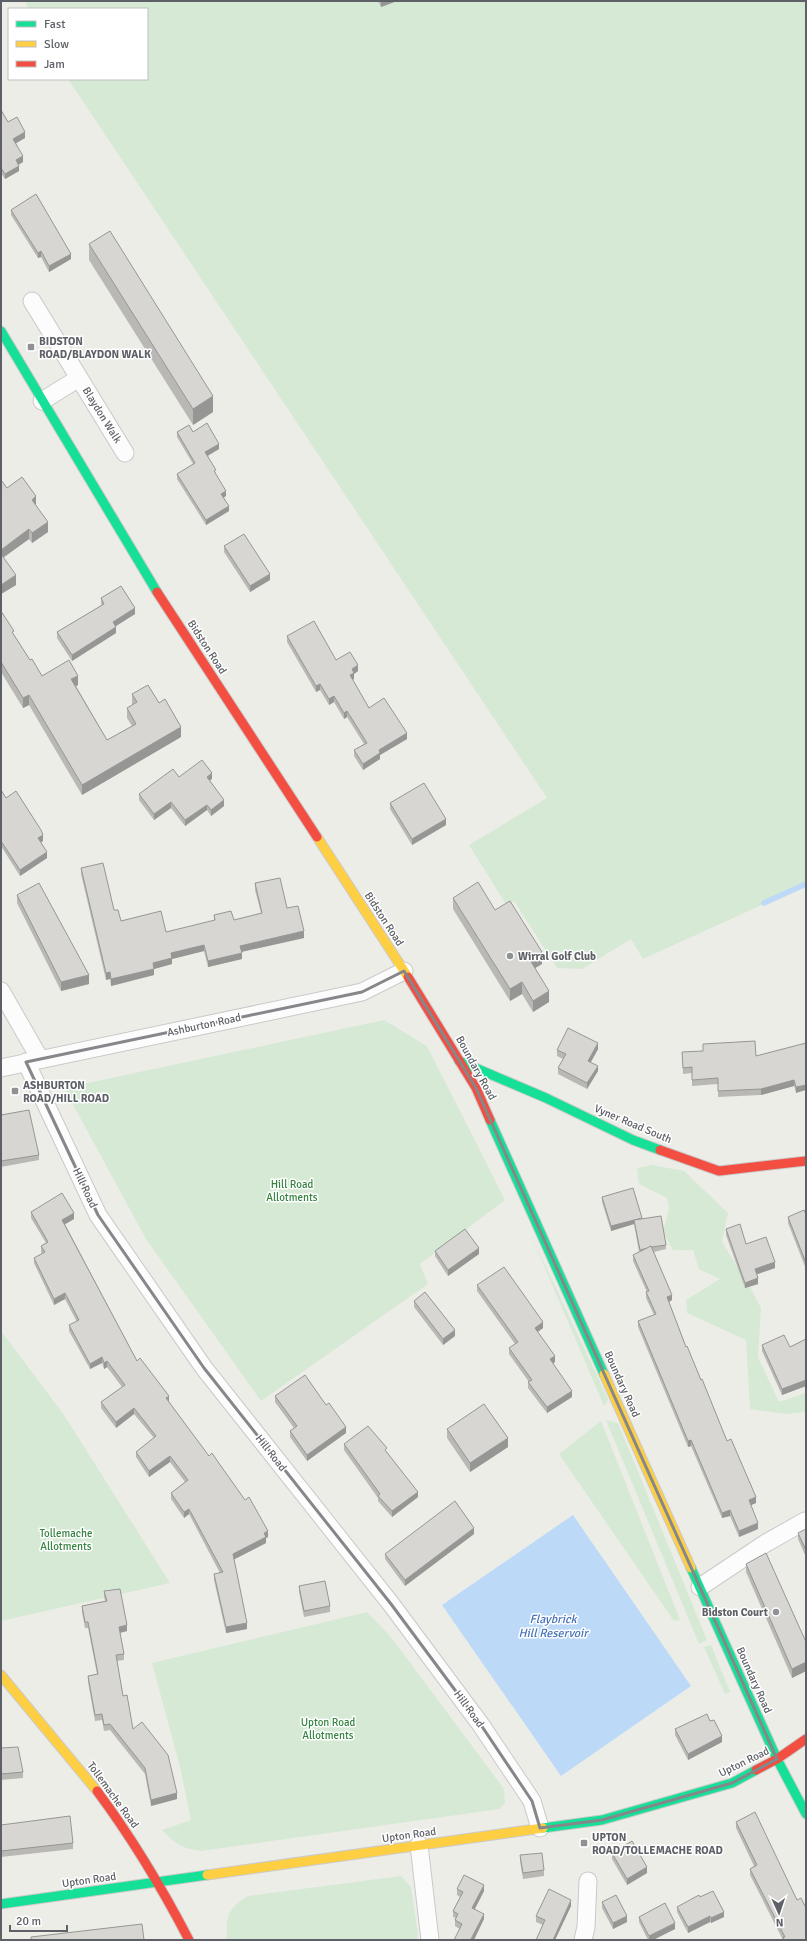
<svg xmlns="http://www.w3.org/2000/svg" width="807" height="1941" viewBox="0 0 807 1941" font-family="Signika,sans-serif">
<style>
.green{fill:#d6e9d5}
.water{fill:#bcd9f7}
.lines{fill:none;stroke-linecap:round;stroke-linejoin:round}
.stream{stroke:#bcd9f7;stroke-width:5.5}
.street-casing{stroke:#c9c9c9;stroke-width:19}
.fast-casing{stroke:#cacaca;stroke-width:11}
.slow-casing{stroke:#cacaca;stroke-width:11}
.jam-casing{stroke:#cacaca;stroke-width:11}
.street{stroke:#fcfcfc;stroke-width:17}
.fast{stroke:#16e098;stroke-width:9}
.slow{stroke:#ffcf43;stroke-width:9}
.jam{stroke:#f24e42;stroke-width:9}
.wall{fill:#b9b8b5}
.shaded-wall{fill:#969694}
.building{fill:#d7d6d3;stroke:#969694}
.marked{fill:none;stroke:#85878b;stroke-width:3;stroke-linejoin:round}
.poi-dot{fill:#8f9194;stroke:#fff;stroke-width:1.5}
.labels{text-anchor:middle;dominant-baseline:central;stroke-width:3;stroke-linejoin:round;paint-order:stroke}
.poi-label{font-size:11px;font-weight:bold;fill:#5d6066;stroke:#fff;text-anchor:start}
.street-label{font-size:11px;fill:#5d6066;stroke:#fff}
.park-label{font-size:11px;fill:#368441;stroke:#fff}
.water-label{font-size:12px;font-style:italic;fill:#4673b9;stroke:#fff}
</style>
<rect width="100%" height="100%" fill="#edede8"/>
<g class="green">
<path d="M25 1H806V885L643 959 631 939 582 969 557 968 514 901 507 906 469 845 547 798 68 79H147V9H28Z"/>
<path d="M384 1020 427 1046 505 1200 420 1264 428 1284 261 1401 146 1239 64 1088Z"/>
<path d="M652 1165 684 1171 728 1213 722 1242 750 1287 761 1308 758 1357 779 1402 806 1393V1412L786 1414 750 1409 746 1340 687 1313 686 1300 720 1279 699 1269 693 1250H673L663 1232 669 1208 667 1198 639 1184 637 1168Z"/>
<path d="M531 1235 608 1399 604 1406Z"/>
<path d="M1 1331 64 1415 170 1583 1 1621Z"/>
<path d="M606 1420 618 1423 707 1640 699 1644Z"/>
<path d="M601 1421 680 1620 674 1621 559 1454Z"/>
<path d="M367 1612 391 1637 504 1789 505 1803 500 1809 201 1851C183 1849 174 1843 162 1830L191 1820 180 1767 152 1663Z"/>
<path d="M711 1645 730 1692 725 1694 704 1647Z"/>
<path d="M401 1876 411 1887 418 1934 417 1940H227C225 1918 228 1907 248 1896Z"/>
</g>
<path class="water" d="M573 1515 691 1686 561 1776 442 1605Z"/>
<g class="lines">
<path class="stream" d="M764 903 806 884"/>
<g class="street-casing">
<g id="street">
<path d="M32 301 125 453"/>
<path d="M42 401 79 378"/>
<path d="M1 991 40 1059"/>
<path d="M26 1062 98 1215 204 1368 391 1604 481 1725 532 1801 540 1828"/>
<path d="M1 1068 362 992 404 971"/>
<path d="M700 1587 766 1543 805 1521"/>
<path d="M419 1845 430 1940"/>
<path d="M583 1940 586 1927 588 1881"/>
</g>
</g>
<g class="fast-casing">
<g id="fast">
<path d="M1 331 157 592"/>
<path d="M459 1061 546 1098 633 1140 660 1150"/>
<path d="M490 1120 604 1374"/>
<path d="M691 1568 777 1759 806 1814"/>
<path d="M543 1828 602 1820 732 1783 756 1770"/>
<path d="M1 1904 207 1875"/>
</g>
</g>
<g class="slow-casing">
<g id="slow">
<path d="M317 837 408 977"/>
<path d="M604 1374 691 1568"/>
<path d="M1 1675 97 1791"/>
<path d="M207 1875 543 1828"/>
</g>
</g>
<g class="jam-casing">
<g id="jam">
<path d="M157 592 317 837"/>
<path d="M408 977 476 1088 490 1120"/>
<path d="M660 1150 719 1171 806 1161"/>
<path d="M756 1770 777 1759 806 1739"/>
<path d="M97 1791C132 1838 162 1888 189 1940"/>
</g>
</g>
<use href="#street" class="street"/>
<use href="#fast" class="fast"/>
<use href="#slow" class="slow"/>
<use href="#jam" class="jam"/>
</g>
<g class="wall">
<path d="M378 1H397L381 7Z"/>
<path d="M1 110 8 122 25 138 16 143 23 162 18 165 19 171 5 179 1 173Z"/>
<path d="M11 210 71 259 49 272 41 257 38 258 11 215Z"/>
<path d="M89 244 213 412 193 425 89 260Z"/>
<path d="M177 432H193L219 449 208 456 226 496 224 497 229 511 206 525 177 479V474L193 464 177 437Z"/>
<path d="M7 488 36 505 48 532 32 543 29 539 3 558 16 585 1 594Z"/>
<path d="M224 546 270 580 250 592 224 552Z"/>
<path d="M101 598 135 614 115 626 116 633 72 661 57 638V632L102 605 101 604Z"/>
<path d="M1 611 14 635 30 660 42 676 78 685 76 686 107 740 132 726 127 718V708L132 705V694L159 703 181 737 82 795 29 705 23 708 1 672Z"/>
<path d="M287 636 336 660 358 671 354 674V679L352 680 369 708 407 739 380 755V759L363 770 354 756V750L364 744 347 717 344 719 334 702 329 705 320 690 316 692 287 642Z"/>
<path d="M179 777 212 779 210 780 224 806 211 816 207 810 185 826 171 808 154 820 139 800V794Z"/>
<path d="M1 790 6 798 43 841 41 842 47 858 20 876 1 846Z"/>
<path d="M390 803 446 825 412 845 390 809Z"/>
<path d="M81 868 121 921 166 932 214 921V915L234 920 261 913 255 890V883L287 908 304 938 242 952V959L208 967 204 951 172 959V964L154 969V975L111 986 110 979 106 980 81 874Z"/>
<path d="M17 895 89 984 61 991 17 903Z"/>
<path d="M453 898 495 910 542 964 535 968 549 1002 533 1012 522 994 510 1001 453 909Z"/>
<path d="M806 1043 796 1093 794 1086 761 1095 718 1097V1084L692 1086V1073L683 1074 682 1052 756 1056Z"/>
<path d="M598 1049 591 1062 598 1071 587 1089 558 1074V1068L563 1059 557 1056V1050Z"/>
<path d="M1 1115 39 1155V1160L1 1167Z"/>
<path d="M602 1197 642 1219 666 1245V1249L654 1252 672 1300 669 1302 686 1347 727 1441 756 1503 751 1505 758 1529 739 1537 730 1516 722 1518 691 1446 688 1447 638 1327V1321L654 1315 646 1298V1292H647L633 1261V1255L639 1252 634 1224 611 1231 602 1202Z"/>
<path d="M31 1212 74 1219 65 1224 137 1361 169 1402 268 1537 266 1538V1543L234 1559 247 1629 226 1633 214 1580V1574L220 1573 189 1514 184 1518 171 1499V1493L185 1482 170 1462 149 1477 136 1457V1452L154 1438 134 1414 116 1428 101 1408V1402L122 1387 107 1367 104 1369 102 1363 90 1369 69 1331V1325L77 1322 65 1299 54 1305 34 1263V1258L42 1253 41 1252V1246L46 1243 31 1218Z"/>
<path d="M806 1214V1269L788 1223V1217Z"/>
<path d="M726 1229 746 1244 775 1268 757 1274 758 1284 745 1288 726 1235Z"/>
<path d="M435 1251 479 1254 448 1276 435 1256Z"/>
<path d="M477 1285 543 1328 537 1332 555 1362 553 1363 572 1397 547 1413 528 1388V1382H529L509 1354V1348L515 1344 477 1291Z"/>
<path d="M414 1301 455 1336 443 1345 414 1307Z"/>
<path d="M806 1339V1386L782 1395 762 1351V1345L790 1347Z"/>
<path d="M275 1396 326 1405 346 1433 307 1461 290 1437V1431L294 1428 275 1402Z"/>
<path d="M447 1429 508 1447 470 1472 447 1438Z"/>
<path d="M344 1444 387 1452 418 1497 392 1517 378 1501V1498L344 1450Z"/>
<path d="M806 1529 805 1555 798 1539V1533Z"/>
<path d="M474 1534 405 1586 385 1559V1554Z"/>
<path d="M746 1564 806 1642V1671L792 1678 746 1572Z"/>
<path d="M299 1586 330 1606V1612L304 1617 299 1592Z"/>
<path d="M104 1591 127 1631 120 1633 124 1654V1660L117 1661 123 1696 133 1729 177 1799 151 1806 145 1774 110 1730 104 1731 102 1720 95 1721 88 1682V1676L97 1674 88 1628H85L82 1612V1606L105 1601 104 1597Z"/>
<path d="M710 1721 722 1742 688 1760 675 1735V1729Z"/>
<path d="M1 1748 23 1772V1778L1 1780Z"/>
<path d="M736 1822 806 1940H783L750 1875V1869L754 1866 736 1828Z"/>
<path d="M1 1825 73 1843V1849L1 1857Z"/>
<path d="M612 1853 647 1873 627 1885 612 1859Z"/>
<path d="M520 1855 544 1870V1876L523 1879 520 1861Z"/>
<path d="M457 1889 484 1891 475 1909 484 1919 460 1929 455 1926V1920L456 1918 453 1917V1911L460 1897 457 1895Z"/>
<path d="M700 1897 724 1917 711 1923 710 1922 688 1933 677 1912V1907Z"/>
<path d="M602 1902 627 1922 613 1929 602 1908Z"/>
<path d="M571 1906 555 1940H536L543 1925 536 1922V1916Z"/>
<path d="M639 1917 675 1929 653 1940H648L639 1922Z"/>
</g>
<g class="shaded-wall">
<path d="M382 1H397L381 7V2Z"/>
<path d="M25 132V138L13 145V139Z"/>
<path d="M23 156V162L16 166V160Z"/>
<path d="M19 166V171L5 179V174Z"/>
<path d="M41 251V257L38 258V253Z"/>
<path d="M71 254V259L49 272V266Z"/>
<path d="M213 396V412L193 425V409Z"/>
<path d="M219 444V449L205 457V452Z"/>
<path d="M226 491V496L221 499V494Z"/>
<path d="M36 496V506L32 500Z"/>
<path d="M229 506V511L206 525V520Z"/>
<path d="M48 522V532L32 543V533Z"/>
<path d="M29 529V539L1 559V550Z"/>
<path d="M270 574V580L250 592V586Z"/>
<path d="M16 575V585L1 594V585Z"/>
<path d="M135 608V614L113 628V622Z"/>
<path d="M116 627V633L72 661V655Z"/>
<path d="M358 665V671L354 674V679L350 681V675L352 669Z"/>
<path d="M78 676V685L71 689V679Z"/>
<path d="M320 684V690L316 692V686Z"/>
<path d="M29 695V705L23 708V698Z"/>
<path d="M334 696V702L329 705V699Z"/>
<path d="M347 711V717L344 719V713Z"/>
<path d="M181 727V737L82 795V785Z"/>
<path d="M407 733V739L380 755V759L363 770V764L379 750Z"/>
<path d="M212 773V779L207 782V777Z"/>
<path d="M224 800V806L211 816V810Z"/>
<path d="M171 802V808L154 820V814Z"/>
<path d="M207 805V810L185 826V820Z"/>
<path d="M446 819V825L412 845V839Z"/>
<path d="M43 835V841L38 844V838Z"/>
<path d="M47 852V858L20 876V870Z"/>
<path d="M304 931V938L240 952V946Z"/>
<path d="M204 945V951L172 959V964L154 969V975L111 986V979L153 963 171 953Z"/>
<path d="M542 952V964L530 971V960Z"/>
<path d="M242 953V959L208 967V961Z"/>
<path d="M110 972V979L106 980V973Z"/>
<path d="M89 975V984L61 991V982Z"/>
<path d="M522 982V994L510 1001V989Z"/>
<path d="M549 991V1002L533 1012V1001Z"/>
<path d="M598 1043V1049L588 1067V1061Z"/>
<path d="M598 1066V1071L587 1089V1083Z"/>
<path d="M794 1080V1086L761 1095V1089Z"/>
<path d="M806 1085V1090L796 1093V1087Z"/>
<path d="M74 1213V1219L62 1226V1220Z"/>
<path d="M634 1220V1224L611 1231V1226Z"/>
<path d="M479 1248V1254L448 1276V1270Z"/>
<path d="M775 1262V1268L755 1275V1269Z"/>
<path d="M758 1278V1284L745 1288V1283Z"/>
<path d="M65 1293V1299L54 1305V1299Z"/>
<path d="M672 1295V1300L667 1303V1297Z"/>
<path d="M543 1322V1328L535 1334V1328Z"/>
<path d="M455 1330V1336L443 1345V1339Z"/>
<path d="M555 1356V1362L550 1365V1359Z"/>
<path d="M102 1357V1363L90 1369V1364Z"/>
<path d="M107 1361V1367L104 1369V1363Z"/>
<path d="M806 1380V1386L782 1395V1389Z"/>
<path d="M572 1391V1397L547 1413V1407Z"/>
<path d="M169 1396V1402L166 1398Z"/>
<path d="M134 1408V1414L116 1428V1422Z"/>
<path d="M346 1427V1433L307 1461V1455Z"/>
<path d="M508 1438V1447L470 1472V1463Z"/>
<path d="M691 1440V1446L688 1447V1441Z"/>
<path d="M170 1456V1462L149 1477V1471Z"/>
<path d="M418 1492V1497L392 1517V1511Z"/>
<path d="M756 1497V1503L749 1506V1500Z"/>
<path d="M189 1509V1514L184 1518V1512Z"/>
<path d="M730 1510V1516L722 1518V1513Z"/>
<path d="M758 1523V1529L739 1537V1531Z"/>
<path d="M474 1528V1534L405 1586V1580Z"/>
<path d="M268 1531V1537L266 1538V1543L233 1560V1554Z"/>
<path d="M805 1548H806V1554L805 1555Z"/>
<path d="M247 1623V1629L226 1633V1627Z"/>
<path d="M127 1625V1631L119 1633V1627Z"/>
<path d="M806 1662V1671L792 1678V1669Z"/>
<path d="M722 1736V1742L688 1760V1754Z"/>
<path d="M177 1793V1799L151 1806V1800Z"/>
<path d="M647 1867V1873L627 1885V1879Z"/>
<path d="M484 1885V1891L472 1914V1908Z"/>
<path d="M571 1900V1906L555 1940H552Z"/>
<path d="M724 1912V1917L711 1923V1918Z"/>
<path d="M484 1914V1919L474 1940 471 1939Z"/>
<path d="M627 1916V1922L613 1929V1923Z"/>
<path d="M710 1916V1922L688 1933V1927Z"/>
<path d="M675 1923V1929L653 1940H649V1936Z"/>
</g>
<g class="building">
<path d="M1 110 8 122 17 117 25 132 13 139 23 156 16 160 19 166 5 174 1 168Z"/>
<path d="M36 194 71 254 49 266 41 251 38 253 11 210Z"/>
<path d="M110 231 213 396 193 409 89 244Z"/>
<path d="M207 423 219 444 205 452 216 470 214 471 226 491 221 494 229 506 206 520 177 474 195 463 177 432 189 425 193 432Z"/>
<path d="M22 477 36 496 32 500 48 522 32 533 29 529 1 550V480L7 488Z"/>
<path d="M244 534 270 574 250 586 224 546Z"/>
<path d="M1 554 16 575 1 585Z"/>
<path d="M121 586 135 608 113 622 116 627 72 655 57 632 104 604 101 598Z"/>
<path d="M1 611 14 631 12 632 30 660 32 659 42 676 69 660 78 676 71 679 107 740 136 724 127 708 137 702 132 694 148 685 159 703 165 699 181 727 82 785 29 695 23 698 1 662Z"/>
<path d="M314 621 336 660 350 652 358 665 352 669 354 673 350 675 369 708 384 698 407 733 379 750 380 753 363 764 354 750 367 743 347 711 344 713 334 696 329 699 320 684 316 686 287 636Z"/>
<path d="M202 760 212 773 207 777 224 800 211 810 207 805 185 820 171 802 154 814 139 794 173 769 179 777Z"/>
<path d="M424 783 446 819 412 839 390 803Z"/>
<path d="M1 790 6 798 16 791 41 830 43 835 38 838 47 852 20 870 1 841Z"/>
<path d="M103 863 114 910H118L121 921 161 911 166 932 215 920 214 915 231 911 234 920 262 913 255 883 280 878 287 908 298 906 304 931 240 946 242 953 208 961 204 945 171 953 172 958 153 963 154 969 111 979 110 972 106 973 81 868Z"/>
<path d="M478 882 495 910 510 901 542 952 530 960 549 991 533 1001 522 982 510 989 453 898Z"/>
<path d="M39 883 89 975 61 982 17 895Z"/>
<path d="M568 1028 598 1043 588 1061 598 1066 587 1083 558 1068 566 1054 557 1050Z"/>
<path d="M755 1041 756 1056 806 1043V1085L796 1087 794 1080 761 1089 718 1091V1078L692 1080V1067L683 1068 682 1052 703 1051V1044Z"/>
<path d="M29 1110 39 1155 1 1161V1115Z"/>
<path d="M633 1188 642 1218 611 1226 602 1197Z"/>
<path d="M62 1193 74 1213 62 1220 137 1361 140 1358 169 1396 166 1398 209 1456 212 1453 216 1459 245 1500 249 1497 268 1531 264 1533 266 1537 233 1554 247 1623 226 1627 214 1574 223 1572 189 1509 184 1512 171 1493 188 1480 170 1456 149 1471 136 1452 156 1436 134 1408 116 1422 101 1402 125 1385 107 1361 104 1363 102 1357 90 1364 69 1325 79 1320 65 1293 54 1299 34 1258 45 1252 41 1246 48 1242 31 1212Z"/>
<path d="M804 1210 806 1214V1263L788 1217Z"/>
<path d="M661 1216 666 1245 652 1247 651 1246 648 1248 640 1250 634 1220Z"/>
<path d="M740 1224 746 1244 766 1237 775 1262 755 1269 758 1278 745 1283 726 1229Z"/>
<path d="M465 1229 479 1248 448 1270 435 1251Z"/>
<path d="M651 1246 672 1295 667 1297 686 1347 687 1346 701 1380 702 1379 727 1441 731 1439 756 1497 749 1500 758 1523 739 1531 730 1510 722 1513 691 1440 688 1441 638 1321 656 1314 646 1292 649 1291 633 1255Z"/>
<path d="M504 1267 543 1322 535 1328 555 1356 550 1359 572 1391 547 1407 528 1382 532 1380 509 1348 518 1342 477 1285Z"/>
<path d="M425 1292 455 1330 443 1339 414 1301Z"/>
<path d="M784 1335 790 1347 806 1339V1380L782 1389 762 1345Z"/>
<path d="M305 1375 326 1405 329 1403 346 1427 307 1455 290 1431 297 1426 275 1396Z"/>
<path d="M484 1404 508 1438 470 1463 447 1429Z"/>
<path d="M368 1426 387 1448 385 1450 418 1492 392 1511 378 1496 380 1494 344 1444Z"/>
<path d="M455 1501 474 1528 405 1580 385 1554Z"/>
<path d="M806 1529V1548H805L798 1533Z"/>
<path d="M766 1553 806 1642V1662L792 1669 746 1564Z"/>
<path d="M325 1581 330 1606 304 1611 299 1586Z"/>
<path d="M120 1589 127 1625 119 1627 124 1654 116 1655 123 1696 127 1695 133 1729 142 1722 168 1755 177 1793 151 1800 145 1768 110 1724 104 1725 102 1714 95 1715 88 1676 98 1674 88 1622H85L82 1606 107 1601 104 1591Z"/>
<path d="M707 1714 710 1721 714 1720 722 1736 688 1754 675 1729Z"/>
<path d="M18 1747 23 1772 1 1774V1748Z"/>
<path d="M755 1812 797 1900 801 1898 806 1908V1940H784L783 1937H785L750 1869 757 1865 736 1822Z"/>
<path d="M70 1816 73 1843 1 1851V1825Z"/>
<path d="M632 1841 647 1867 627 1879 612 1853Z"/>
<path d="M542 1853 544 1870 523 1873 520 1855Z"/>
<path d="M464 1875 484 1885 472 1908 484 1914 471 1939 473 1940H454L462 1924 455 1920 458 1914 453 1911 463 1892 457 1889Z"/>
<path d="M549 1889 571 1900 553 1940H536L545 1920 536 1916Z"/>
<path d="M713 1891 724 1912 711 1918 710 1916 688 1927 677 1907 699 1895 700 1897Z"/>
<path d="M616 1895 627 1916 613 1923 602 1902Z"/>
<path d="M665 1903 675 1923 649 1936 639 1917Z"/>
<path d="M142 1924 144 1940H31V1937Z"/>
</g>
<path class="marked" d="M404 971 476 1088 777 1759 732 1783 602 1820 540 1828 532 1801 481 1725 391 1604 204 1368 98 1215 26 1062 362 992Z"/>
<g class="poi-dot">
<rect x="27" y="343" width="8" height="8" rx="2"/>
<circle cx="510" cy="956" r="4"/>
<rect x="11" y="1087" width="8" height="8" rx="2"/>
<circle cx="776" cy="1612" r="4"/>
<rect x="580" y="1839" width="8" height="8" rx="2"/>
</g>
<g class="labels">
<g class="poi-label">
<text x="39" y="341">BIDSTON<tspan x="39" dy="13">ROAD/BLAYDON WALK</tspan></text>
<text x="518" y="956">Wirral Golf Club</text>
<text x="23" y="1085">ASHBURTON<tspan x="23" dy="13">ROAD/HILL ROAD</tspan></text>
<text x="768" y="1612" text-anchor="end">Bidston Court</text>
<text x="592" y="1837">UPTON<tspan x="592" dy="13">ROAD/TOLLEMACHE ROAD</tspan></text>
</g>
<g class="street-label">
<text transform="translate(102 415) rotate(58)">Blaydon Walk</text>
<text transform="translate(207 647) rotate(57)">Bidston Road</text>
<text transform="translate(384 919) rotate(57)">Bidston Road</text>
<text transform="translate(204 1025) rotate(-12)">Ashburton Road</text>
<text transform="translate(476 1068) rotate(61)">Boundary Road</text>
<text transform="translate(633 1124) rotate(23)">Vyner Road South</text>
<text transform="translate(85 1188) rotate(65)">Hill Road</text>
<text transform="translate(622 1384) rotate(66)">Boundary Road</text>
<text transform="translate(271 1453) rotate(52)">Hill Road</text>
<text transform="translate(754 1680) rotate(66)">Boundary Road</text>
<text transform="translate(469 1709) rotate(54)">Hill Road</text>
<text transform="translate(744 1762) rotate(-26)">Upton Road</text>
<text transform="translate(113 1795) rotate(54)">Tollemache Road</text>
<text transform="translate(409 1835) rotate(-8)">Upton Road</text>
<text transform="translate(89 1880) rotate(-8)">Upton Road</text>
</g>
<g class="park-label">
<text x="292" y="1184">Hill Road<tspan x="292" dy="13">Allotments</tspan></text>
<text x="66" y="1533">Tollemache<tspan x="66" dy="13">Allotments</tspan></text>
<text x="328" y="1722">Upton Road<tspan x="328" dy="13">Allotments</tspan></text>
</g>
<g class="water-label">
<text x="553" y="1619">Flaybrick<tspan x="553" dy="14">Hill Reservoir</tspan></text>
</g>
</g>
<rect width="807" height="1941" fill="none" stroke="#5d6066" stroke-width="4"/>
<rect x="8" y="8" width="140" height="72" fill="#ffffff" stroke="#bebfc2"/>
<rect x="16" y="21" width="20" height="6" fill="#16e098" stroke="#bebfc2"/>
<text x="44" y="28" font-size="12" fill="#5d6066">Fast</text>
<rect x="16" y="41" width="20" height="6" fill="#ffcf43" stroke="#bebfc2"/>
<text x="44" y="48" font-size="12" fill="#5d6066">Slow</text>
<rect x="16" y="61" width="20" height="6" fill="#f24e42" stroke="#bebfc2"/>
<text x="44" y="68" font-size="12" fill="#5d6066">Jam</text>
<g transform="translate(779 1913) rotate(177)" stroke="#ffffff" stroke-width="3" paint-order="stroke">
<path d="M0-3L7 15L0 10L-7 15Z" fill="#5d6066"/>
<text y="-6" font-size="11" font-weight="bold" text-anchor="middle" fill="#5d6066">N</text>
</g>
<path d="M10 1925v6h57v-6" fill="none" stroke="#5d6066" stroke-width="2"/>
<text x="16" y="1925" font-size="12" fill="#5d6066" stroke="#ffffff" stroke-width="3" paint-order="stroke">20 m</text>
</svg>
